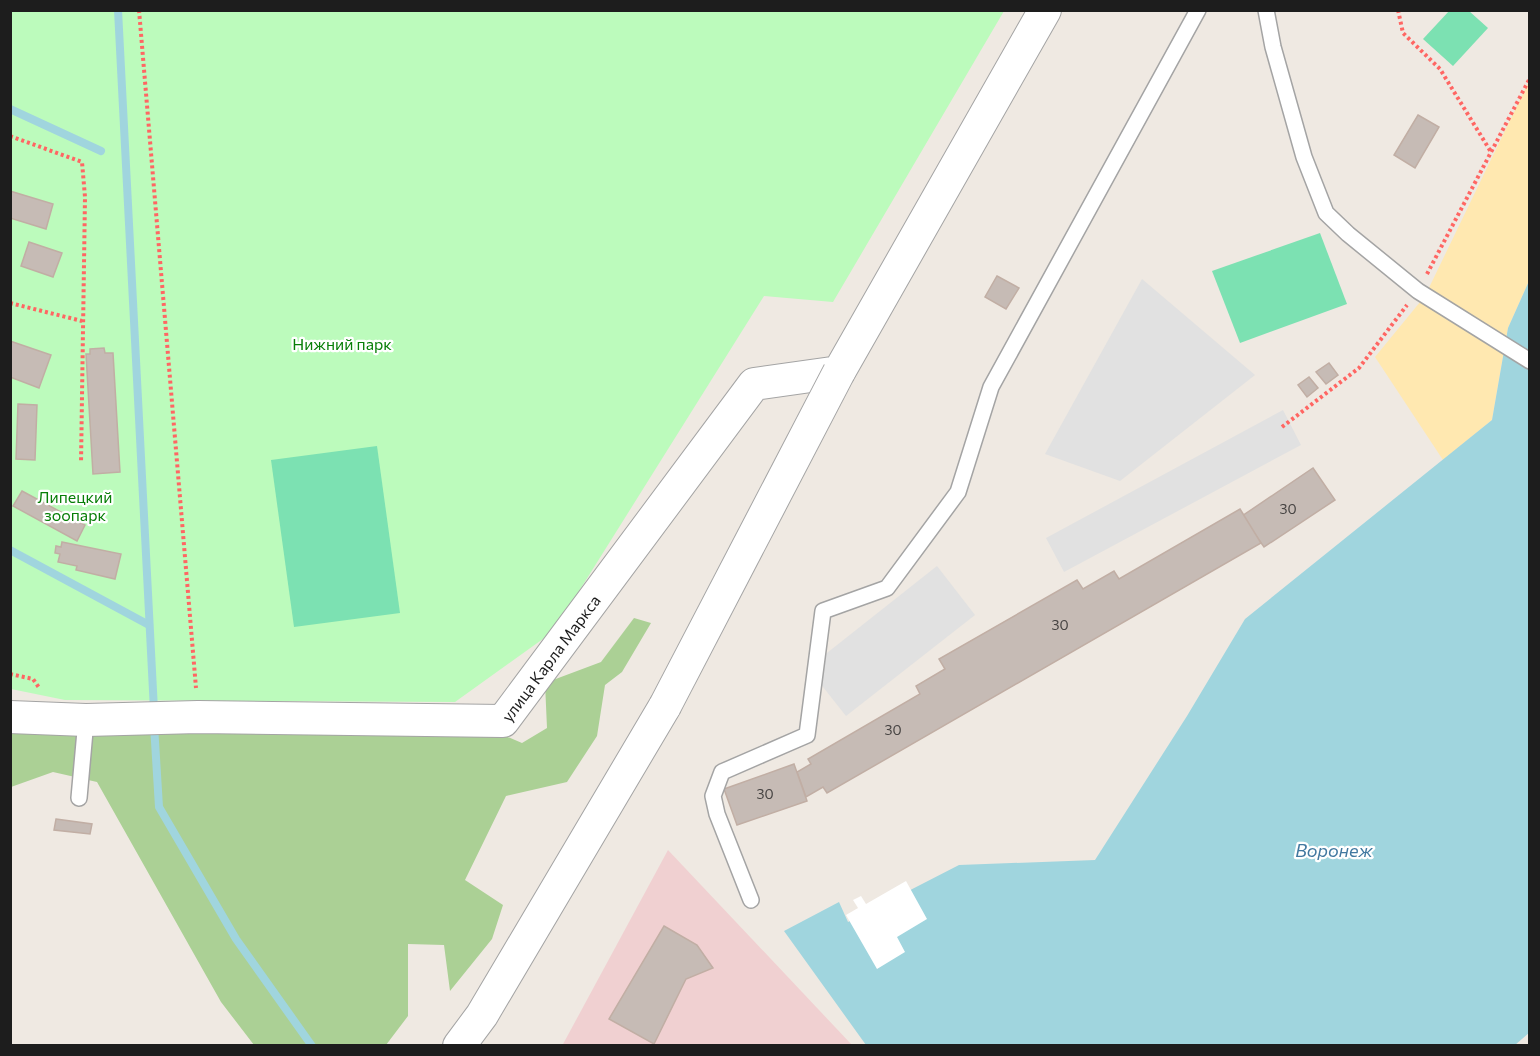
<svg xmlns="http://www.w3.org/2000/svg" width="1540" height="1056" viewBox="0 0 1540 1056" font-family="Commissioner,sans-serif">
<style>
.commercial{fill:#f0d0d1}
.forest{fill:#abd095}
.sand{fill:#ffe8b0}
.park{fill:#bcfbbc}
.pitch{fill:#7ce1b2}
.parking{fill:#e1e1e1}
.water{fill:#a0d5de}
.pier{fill:#fff}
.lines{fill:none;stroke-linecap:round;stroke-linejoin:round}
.stream{stroke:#a0d5de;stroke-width:8}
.building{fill:#c6bbb5;stroke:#c1aea4;stroke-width:1.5}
.lane-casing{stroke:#a4a4a4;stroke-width:18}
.street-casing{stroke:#a4a4a4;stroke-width:34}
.path{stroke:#ff6663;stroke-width:4;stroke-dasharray:3 3;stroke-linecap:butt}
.lane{stroke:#fff;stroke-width:15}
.street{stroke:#fff;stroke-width:32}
.street-bridge-casing{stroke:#a4a4a4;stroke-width:34;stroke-linecap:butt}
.street-bridge{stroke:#fff;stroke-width:32}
.labels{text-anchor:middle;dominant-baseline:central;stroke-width:4.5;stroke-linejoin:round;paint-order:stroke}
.number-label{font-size:14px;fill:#474443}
.park-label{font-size:16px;fill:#077e07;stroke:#fff}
.street-label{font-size:16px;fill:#1d1d1d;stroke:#fff}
.water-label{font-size:18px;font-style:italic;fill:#4178a0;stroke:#fff}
</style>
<rect width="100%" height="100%" fill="#efe9e2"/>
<path class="commercial" d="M668 850 852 1045 562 1046Z"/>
<path class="forest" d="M634 618 651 623 622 672 605 685 597 736 567 782 506 796 465 880 503 905 492 939 450 991 444 945 408 944V1016L386 1045H254L221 1002 97 782 53 772 11 787V728L503 735 522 743 547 728 545 683 601 662Z"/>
<path class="sand" d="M1529 81V281L1508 328 1492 420 1443 460 1375 357 1425 296Z"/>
<path class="park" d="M11 11H1004L833 302 764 296 554 631 455 702 65 700 11 689Z"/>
<g class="pitch">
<path d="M1450 10 1469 11 1488 28 1453 66 1423 39Z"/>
<path d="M1320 233 1347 304 1240 343 1212 271Z"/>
<path d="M377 446 400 613 294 627 271 460Z"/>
</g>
<g class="parking">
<path d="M1142 279 1255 375 1120 481 1045 454Z"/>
<path d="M1283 410 1301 445 1064 572 1046 538Z"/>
<path d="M937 566 975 615 846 716 808 668Z"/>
</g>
<path class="water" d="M1529 281 1530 1032 1515 1045H866L784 931 839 902 848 922 959 865 1095 860 1187 716 1245 619 1492 420 1508 328Z"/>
<path class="pier" d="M906 881 927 919 897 937 905 952 877 969 846 915 858 908 853 900 861 896 866 904Z"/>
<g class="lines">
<g class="stream">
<path d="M118 10 154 710"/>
<path d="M10 109 101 151"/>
<path d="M10 550 149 625"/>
<path d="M154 725 159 807 236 939 312 1046"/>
</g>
</g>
<g class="building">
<path d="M1418 115 1439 127 1415 168 1394 155Z"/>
<path d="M10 191 53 204 46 229 10 218Z"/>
<path d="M29 242 62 253 53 277 21 266Z"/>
<path d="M997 276 1019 288 1006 309 985 297Z"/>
<path d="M10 341 51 355 39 388 10 377Z"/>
<path d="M104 348 105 353H113L120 472 93 474 86 354H90V349Z"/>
<path d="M1329 363 1338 375 1326 384 1316 372Z"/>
<path d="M1309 377 1318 388 1307 397 1298 385Z"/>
<path d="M18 404 37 405 35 460 16 459Z"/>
<path d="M1313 468 1335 500 1264 547 1242 516Z"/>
<path d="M22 491 85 525 77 541 13 506Z"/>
<path d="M1240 509 1261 543 827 793 823 787 806 797 797 772 811 764 808 759 920 694 916 686 945 669 939 659 1077 580 1083 589 1114 571 1119 579Z"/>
<path d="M62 542 121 554 115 579 76 570 77 566 58 562 60 554 55 553 56 546 61 547Z"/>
<path d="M794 764 807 801 737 825 724 789Z"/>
<path d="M56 819 92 824 90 834 54 830Z"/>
<path d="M664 926 697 945 713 968 686 979 654 1044 609 1019Z"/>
</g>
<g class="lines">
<g class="lane-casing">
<g id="lane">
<path d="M1266 10 1273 47 1304 157 1326 213 1348 234 1418 291 1530 361"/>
<path d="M79 798 86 720"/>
<path d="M751 900 717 814 713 796 722 772 807 735 823 611 887 588 958 492 991 387 1198 10"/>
</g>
</g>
<g class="street-casing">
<g id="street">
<path id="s1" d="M10 717 86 720 198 717 503 721 754 384 839 372 1045 10"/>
<path d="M459 1046 482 1015 665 706"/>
</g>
</g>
<g class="path">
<path d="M139 10 196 688"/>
<path d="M1398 10 1403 33 1440 69 1491 152"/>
<path d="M10 136 82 162 85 197 81 463"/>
<path d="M1427 274 1530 78"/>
<path d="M10 303 82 321"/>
<path d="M1282 427 1359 368 1407 305"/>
<path d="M10 674 33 679 40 689"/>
</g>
<use href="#lane" class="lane"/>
<use href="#street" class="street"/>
<g class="street-bridge-casing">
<path id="street-bridge" d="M665 706 839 372"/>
</g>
<use href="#street-bridge" class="street-bridge"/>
</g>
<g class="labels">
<g class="number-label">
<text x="1288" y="508">30</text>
<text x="1060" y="624">30</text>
<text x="893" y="729">30</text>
<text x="765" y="793">30</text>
</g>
<g class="park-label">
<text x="342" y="343">Нижний парк</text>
<text x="75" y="496">Липецкий<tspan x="75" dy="18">зоопарк</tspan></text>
</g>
<g class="street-label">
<text stroke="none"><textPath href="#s1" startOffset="572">улица Карла Маркса</textPath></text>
</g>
<g class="water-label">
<text x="1334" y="850">Воронеж</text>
</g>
</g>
<rect width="1540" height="1056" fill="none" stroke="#1d1d1d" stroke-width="24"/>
</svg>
